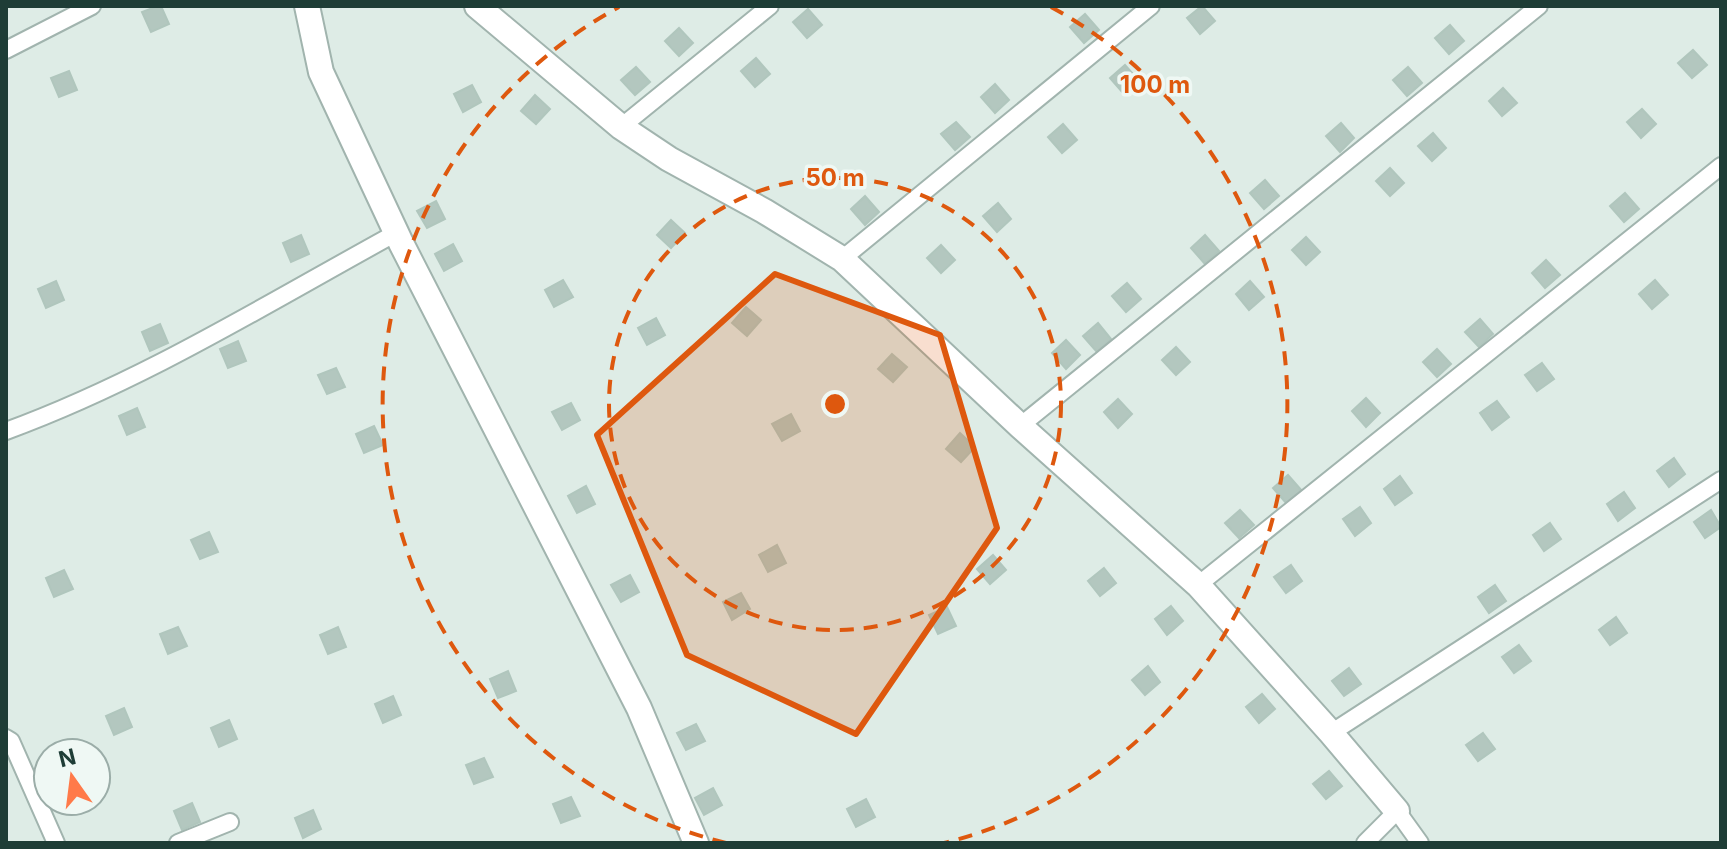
<svg xmlns="http://www.w3.org/2000/svg" width="1727" height="849" viewBox="0 0 1727 849" font-family="Inter,sans-serif">
<style>
.building{fill:#b3c7bf;stroke:#b0c6bd;stroke-width:2}
.lines{fill:none;stroke-linecap:round;stroke-linejoin:round}
.lane-casing{stroke:#a1b4ae;stroke-width:20}
.street-casing{stroke:#a1b4ae;stroke-width:28}
.lane{stroke:#fff;stroke-width:16}
.street{stroke:#fff;stroke-width:24}
.marked{fill:#de580e;fill-opacity:0.2;stroke:#de580e;stroke-width:6;stroke-linejoin:round}
.ring{fill:none;stroke:#de580e;stroke-width:4;stroke-dasharray:14 10}
.centre{fill:#de580e;stroke:#eff8f4;stroke-width:4}
.ring-label{font-size:24px;text-anchor:middle;font-weight:bold;fill:#de580e;stroke:#eff8f4;stroke-width:7;stroke-linejoin:round;paint-order:stroke}
</style>
<rect width="100%" height="100%" fill="#deece6"/>
<g class="building">
<path d="M158 6H161L169 24 151 32 142 12Z"/>
<path d="M1202 6 1215 21 1200 34 1187 18Z"/>
<path d="M808 9 822 25 807 38 793 22Z"/>
<path d="M1085 14 1099 30 1084 43 1070 27Z"/>
<path d="M1450 25 1464 41 1449 54 1435 38Z"/>
<path d="M679 28 693 43 679 56 665 41Z"/>
<path d="M1693 50 1707 65 1692 78 1678 63Z"/>
<path d="M756 58 770 74 755 87 741 71Z"/>
<path d="M1125 65 1139 81 1124 94 1110 78Z"/>
<path d="M636 67 650 82 635 95 621 80Z"/>
<path d="M1408 67 1422 83 1407 96 1393 80Z"/>
<path d="M69 71 77 90 59 97 51 78Z"/>
<path d="M995 84 1009 100 995 113 981 97Z"/>
<path d="M472 85 481 102 463 112 454 94Z"/>
<path d="M1503 88 1517 103 1502 116 1489 101Z"/>
<path d="M535 95 550 109 536 124 521 111Z"/>
<path d="M1642 109 1656 124 1641 138 1627 122Z"/>
<path d="M956 122 970 137 955 150 941 134Z"/>
<path d="M1341 123 1354 138 1340 152 1326 136Z"/>
<path d="M1063 124 1077 140 1062 153 1048 137Z"/>
<path d="M1433 133 1446 148 1432 161 1418 146Z"/>
<path d="M1390 168 1404 183 1390 196 1376 181Z"/>
<path d="M1265 180 1279 196 1264 209 1250 193Z"/>
<path d="M1625 193 1639 209 1624 222 1610 206Z"/>
<path d="M865 196 879 212 865 225 851 209Z"/>
<path d="M436 201 445 219 427 228 417 211Z"/>
<path d="M998 203 1011 219 997 232 983 216Z"/>
<path d="M671 220 685 233 671 248 657 235Z"/>
<path d="M301 235 309 254 291 262 283 243Z"/>
<path d="M1205 235 1219 251 1205 264 1191 248Z"/>
<path d="M1306 237 1320 252 1306 265 1292 250Z"/>
<path d="M453 244 462 261 444 271 435 254Z"/>
<path d="M941 245 955 260 941 273 927 258Z"/>
<path d="M1546 260 1560 275 1545 288 1532 273Z"/>
<path d="M563 280 573 297 554 307 545 290Z"/>
<path d="M1655 280 1668 295 1652 309 1639 294Z"/>
<path d="M56 281 64 300 46 308 38 289Z"/>
<path d="M1250 281 1264 297 1249 310 1236 294Z"/>
<path d="M1127 283 1141 299 1126 312 1112 296Z"/>
<path d="M746 307 761 320 747 336 732 323Z"/>
<path d="M656 318 665 335 647 345 638 328Z"/>
<path d="M1480 319 1493 334 1479 347 1465 332Z"/>
<path d="M1098 323 1111 339 1097 352 1083 336Z"/>
<path d="M160 324 168 343 150 351 142 332Z"/>
<path d="M1066 340 1080 355 1066 369 1052 353Z"/>
<path d="M238 341 246 361 228 368 220 349Z"/>
<path d="M1176 347 1190 362 1176 375 1162 360Z"/>
<path d="M1437 349 1451 364 1437 377 1423 362Z"/>
<path d="M892 354 907 367 893 382 878 369Z"/>
<path d="M1542 363 1554 379 1537 391 1525 375Z"/>
<path d="M336 368 345 387 327 394 318 375Z"/>
<path d="M1366 398 1380 413 1366 427 1352 411Z"/>
<path d="M1118 399 1132 414 1118 428 1104 412Z"/>
<path d="M1497 401 1509 417 1492 430 1480 413Z"/>
<path d="M571 403 580 420 562 430 552 412Z"/>
<path d="M137 408 145 427 127 435 119 416Z"/>
<path d="M791 414 800 431 782 441 772 424Z"/>
<path d="M374 426 383 445 364 453 356 434Z"/>
<path d="M960 433 975 447 961 462 946 449Z"/>
<path d="M1674 458 1685 474 1669 487 1657 471Z"/>
<path d="M1288 475 1302 491 1287 504 1273 488Z"/>
<path d="M1400 476 1412 493 1395 505 1384 489Z"/>
<path d="M586 486 595 504 577 513 568 496Z"/>
<path d="M1624 492 1635 508 1618 521 1607 504Z"/>
<path d="M1360 507 1371 523 1355 536 1343 519Z"/>
<path d="M1240 510 1254 525 1239 538 1225 523Z"/>
<path d="M1711 510 1721 527 1705 538 1694 522Z"/>
<path d="M1550 523 1561 539 1544 551 1533 535Z"/>
<path d="M209 532 218 552 200 559 191 540Z"/>
<path d="M777 545 786 563 768 572 759 555Z"/>
<path d="M993 555 1006 570 990 584 977 569Z"/>
<path d="M1291 565 1302 581 1286 593 1274 577Z"/>
<path d="M1104 568 1116 583 1100 596 1088 581Z"/>
<path d="M64 570 73 589 54 597 46 578Z"/>
<path d="M630 575 639 592 621 602 611 585Z"/>
<path d="M1495 585 1506 601 1489 613 1478 597Z"/>
<path d="M741 593 750 609 732 620 723 602Z"/>
<path d="M1171 606 1183 621 1167 635 1155 619Z"/>
<path d="M947 607 956 626 938 634 929 615Z"/>
<path d="M1616 617 1627 633 1610 645 1599 630Z"/>
<path d="M178 627 187 646 168 654 160 634Z"/>
<path d="M338 627 346 647 328 654 320 635Z"/>
<path d="M1519 645 1531 661 1514 673 1502 657Z"/>
<path d="M1148 666 1160 682 1145 695 1132 680Z"/>
<path d="M1349 668 1361 684 1344 696 1332 681Z"/>
<path d="M508 671 516 691 498 698 490 679Z"/>
<path d="M1262 694 1275 709 1259 723 1246 707Z"/>
<path d="M393 696 401 715 383 723 375 704Z"/>
<path d="M124 708 132 727 114 735 106 716Z"/>
<path d="M229 720 237 739 219 747 211 728Z"/>
<path d="M696 724 705 741 686 750 677 733Z"/>
<path d="M1483 733 1495 749 1478 761 1466 745Z"/>
<path d="M484 758 493 777 474 784 466 765Z"/>
<path d="M1329 771 1342 786 1326 799 1313 784Z"/>
<path d="M713 788 722 805 704 815 695 798Z"/>
<path d="M571 797 580 816 561 823 553 804Z"/>
<path d="M866 799 875 817 856 827 847 809Z"/>
<path d="M192 803 200 822 182 830 174 811Z"/>
<path d="M313 810 321 829 303 838 295 818Z"/>
</g>
<g class="lines">
<g class="lane-casing">
<g id="lane">
<path d="M6 50 92 6"/>
<path d="M621 127 770 6"/>
<path d="M842 259 1151 6"/>
<path d="M1020 426 1539 6"/>
<path d="M6 431C143 381 268 303 396 233"/>
<path d="M1198 585 1721 166"/>
<path d="M1331 733 1721 480"/>
<path d="M6 738 11 741 56 843"/>
<path d="M178 843 230 822"/>
<path d="M1365 843 1397 811 1420 843"/>
</g>
</g>
<g class="street-casing">
<g id="street">
<path d="M307 6 321 72 401 243 639 708 696 843"/>
<path d="M477 6 621 127 669 159 764 211 842 259 1020 426 1198 585 1331 733 1397 811"/>
</g>
</g>
<use href="#lane" class="lane"/>
<use href="#street" class="street"/>
</g>
<path class="marked" d="M775 274 940 335 997 528 856 734 687 655 597 435Z"/>
<g class="ring">
<circle cx="835" cy="404" r="226"/>
<path d="M726 843A452 452 0 0 1 619 7M1051 7A452 452 0 0 1 944 843"/>
</g>
<circle cx="835" cy="404" r="12" class="centre"/>
<g class="ring-label">
<text x="1155" y="93">100 m</text>
<text x="835" y="186">50 m</text>
</g>
<rect width="1727" height="849" fill="none" stroke="#1e3d36" stroke-width="16"/>
<g transform="translate(72 777) rotate(346)"><circle r="38" fill="#eff8f4" stroke="#9bada8" stroke-width="2"/>
<path d="M0-6L14 30L0 20L-14 30Z" fill="#ff7a49"/>
<text y="-12" font-size="22" font-weight="bold" text-anchor="middle" fill="#1e3d36">N</text>
</g>
</svg>
